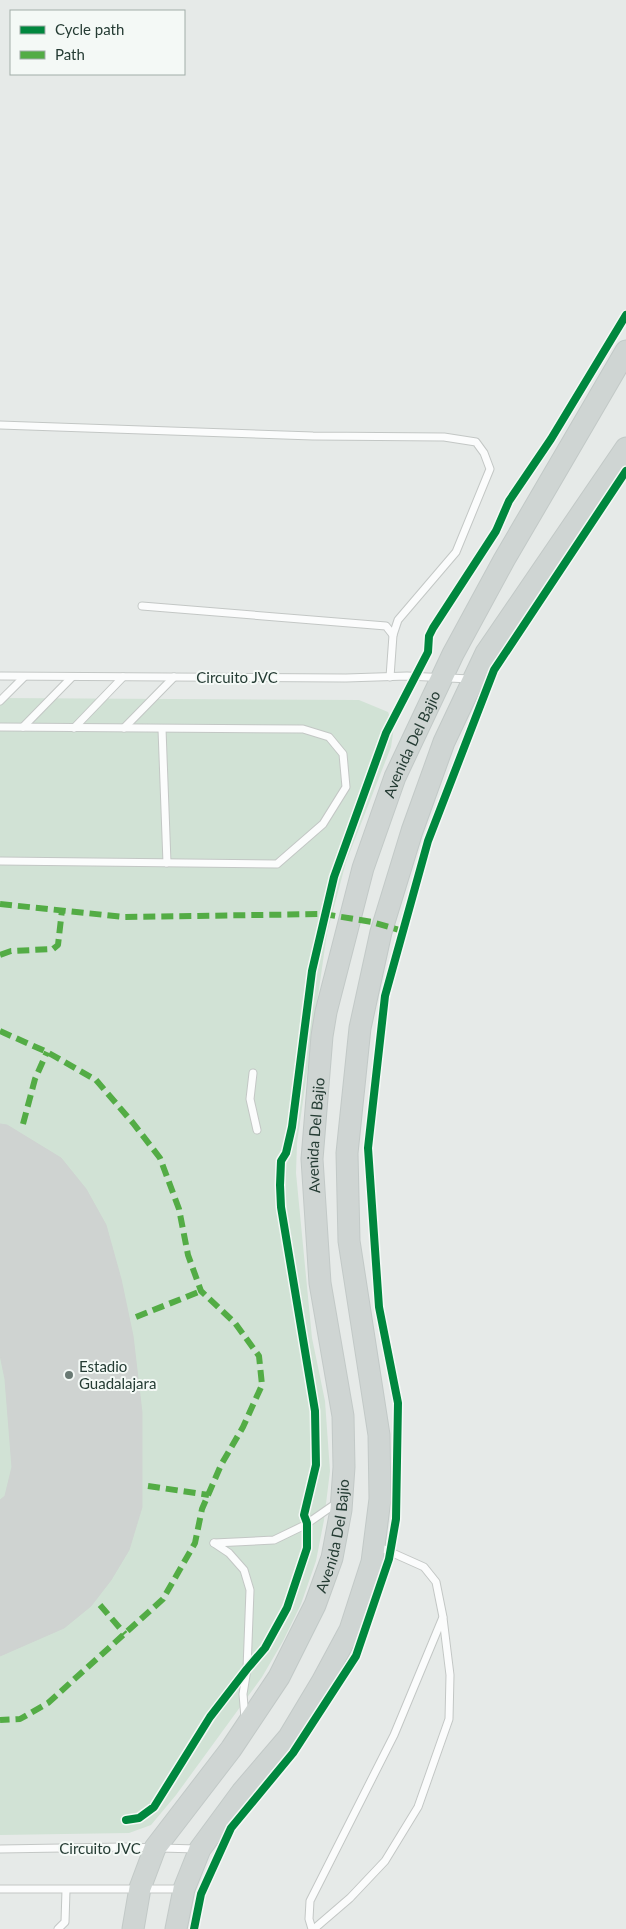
<svg xmlns="http://www.w3.org/2000/svg" width="626" height="1929" viewBox="0 0 626 1929" font-family="Lato,sans-serif">
<style>
.green{fill:#d1e2d5}
.building{fill:#cfd3d1;stroke:#cfd3d1}
.lines{fill:none;stroke-linecap:round;stroke-linejoin:round}
.service-casing{stroke:#c3c7c5;stroke-width:9}
.primary-casing{stroke:#c2c9c7;stroke-width:23}
.service{stroke:#fbfcfc;stroke-width:7}
.primary{stroke:#cfd5d3;stroke-width:21}
.quiet{stroke:#53ac45;stroke-width:6;stroke-dasharray:12 6;stroke-linecap:butt}
.cycleway-casing{stroke:#f4f9f6;stroke-width:11}
.cycleway{stroke:#00873e;stroke-width:8}
.poi-dot{fill:#697973;stroke:#f4f9f6;stroke-width:2}
.labels{text-anchor:middle;dominant-baseline:central;stroke-width:4;stroke-linejoin:round;paint-order:stroke}
.street-label{font-size:15px;fill:#253c34;stroke:#f4f9f6}
.poi-label{font-size:15px;fill:#253c34;stroke:#f4f9f6;text-anchor:start}
</style>
<rect width="100%" height="100%" fill="#e6eae8"/>
<path class="green" d="M0 698 359 700 388 712 394 727 391 747 346 862 327 933 297 1143 296 1173 302 1235 312 1338 325 1401 330 1471 324 1520 316 1561 301 1604 283 1641 262 1677 176 1795 151 1825 129 1833 0 1835Z"/>
<path class="building" d="M0 1124 7 1125 61 1158 86 1189 106 1225 121 1279 133 1336 142 1413V1507L129 1550 111 1580 91 1606 64 1628 0 1656V1500L5 1496 12 1467 5 1379 0 1355Z"/>
<g class="lines">
<g class="service-casing">
<g id="service">
<path d="M0 425 313 436 444 437 476 442 484 453 490 469 456 552 398 620 393 635"/>
<path d="M142 606 386 626 393 635 390 677"/>
<path d="M0 676 346 678 407 676 470 679"/>
<path d="M0 701 24 677"/>
<path d="M0 727 303 729 329 737 343 754 346 787 323 824 277 864 0 861"/>
<path d="M23 727 72 677"/>
<path d="M74 728 123 677"/>
<path d="M124 728 174 677"/>
<path d="M162 729 167 863"/>
<path d="M253 1073 250 1099 257 1130"/>
<path d="M214 1543 229 1553 244 1570 250 1590 247 1669 243 1694 245 1718"/>
<path d="M214 1543 274 1540 305 1525 338 1502"/>
<path d="M0 1849 124 1847 197 1849"/>
<path d="M0 1889H182"/>
<path d="M58 1929 65 1922 66 1890"/>
<path d="M312 1929 309 1919 310 1901 394 1735 443 1617 436 1582 424 1567 377 1546"/>
<path d="M314 1929 350 1898 385 1861 418 1807 449 1719 450 1675 443 1618"/>
</g>
</g>
<g class="primary-casing">
<g id="primary">
<path id="s1" d="M133 1929 140 1888 155 1848 231 1749 279 1677 315 1605 332 1558 341 1510 344 1467 343 1416 320 1283 312 1159 322 1036 326 1012 363 868 395 777 453 654 504 560 626 351"/>
<path d="M176 1929 184 1889 200 1849 242 1792 289 1737 322 1682 350 1630 372 1562 380 1499 379 1435 349 1241 347 1153 360 1028 381 932 412 831 444 742 486 653 626 448"/>
</g>
</g>
<use href="#service" class="service"/>
<use href="#primary" class="primary"/>
<g class="quiet">
<path d="M0 904 124 917 324 914 372 922 403 931"/>
<path d="M0 955 11 951 53 949 58 945 62 910"/>
<path d="M0 1031 47 1052 96 1080 133 1123 160 1158 179 1209 188 1255 201 1291 235 1323 259 1356 262 1385 243 1427 221 1465 202 1509 195 1543 163 1599 48 1703 20 1719 0 1720"/>
<path d="M23 1124 35 1079 47 1052"/>
<path d="M136 1317 201 1291"/>
<path d="M148 1486 209 1495"/>
<path d="M100 1605 125 1634"/>
</g>
<g class="cycleway-casing">
<g id="cycleway">
<path d="M126 1820 139 1818 154 1807 210 1717 247 1669 265 1648 287 1608 307 1548V1523L304 1515 316 1465 315 1411 281 1207 280 1185 281 1161 286 1153 292 1127 312 971 334 877 386 733 428 652 429 636 433 628 496 531 509 501 551 439 626 315"/>
<path d="M194 1929 201 1894 231 1828 293 1753 356 1656 389 1559 396 1519 398 1403 379 1307 368 1148 385 996 428 841 494 670 626 471"/>
</g>
</g>
<use href="#cycleway" class="cycleway"/>
</g>
<circle class="poi-dot" cx="69" cy="1375" r="5"/>
<g class="labels">
<g class="street-label">
<text x="237" y="677">Circuito JVC</text>
<text stroke="none"><textPath href="#s1" startOffset="1258">Avenida Del Bajio</textPath></text>
<text stroke="none"><textPath href="#s1" startOffset="852">Avenida Del Bajio</textPath></text>
<text stroke="none"><textPath href="#s1" startOffset="448">Avenida Del Bajio</textPath></text>
<text x="100" y="1848">Circuito JVC</text>
</g>
<g class="poi-label">
<text x="79" y="1366">Estadio<tspan x="79" dy="17">Guadalajara</tspan></text>
</g>
</g>
<rect x="10" y="10" width="175" height="65" fill="#f4f9f6" stroke="#a1ada8"/>
<rect x="20" y="26" width="25" height="8" fill="#00873e" stroke="#a1ada8"/>
<text x="55" y="35" font-size="15" fill="#253c34">Cycle path</text>
<rect x="20" y="51" width="25" height="8" fill="#53ac45" stroke="#a1ada8"/>
<text x="55" y="60" font-size="15" fill="#253c34">Path</text>
</svg>
